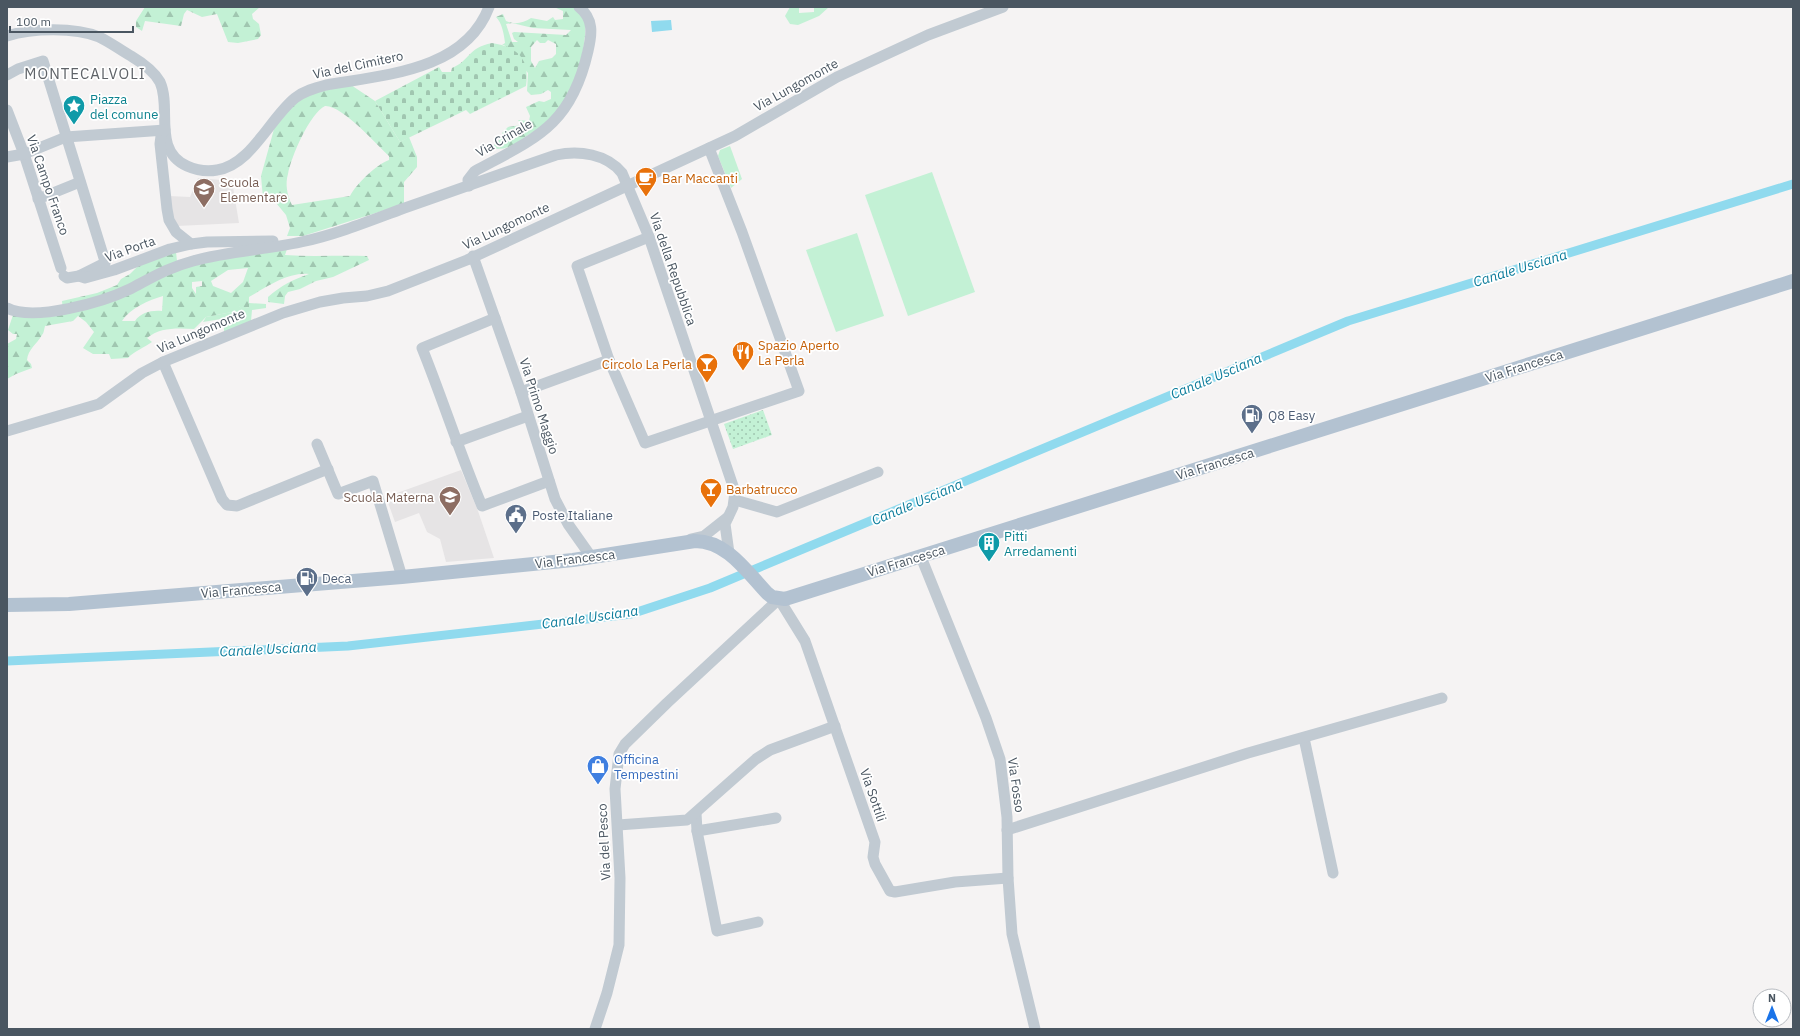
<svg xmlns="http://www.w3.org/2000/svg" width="1800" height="1036" viewBox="0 0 1800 1036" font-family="'IBM Plex Sans',sans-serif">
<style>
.education{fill:#e6e4e5}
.green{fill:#c3f1d5}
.forest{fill:url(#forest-firs);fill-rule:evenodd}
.cemetery{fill:url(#cemetery-stones)}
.park{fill:url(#park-dots)}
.water{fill:#90daee}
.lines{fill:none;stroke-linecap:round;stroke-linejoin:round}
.canal{stroke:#90daee;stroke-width:9}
.minor{stroke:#c1cad2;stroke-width:11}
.major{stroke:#b3c2d1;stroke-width:14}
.labels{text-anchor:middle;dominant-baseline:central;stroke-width:3.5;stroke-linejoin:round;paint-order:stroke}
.street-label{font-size:13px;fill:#4a5661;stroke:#fff}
.culture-label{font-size:13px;fill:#0d838f;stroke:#fff;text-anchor:start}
.food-label{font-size:13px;fill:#c56008;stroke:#fff;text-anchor:start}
.education-label{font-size:13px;fill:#785e54;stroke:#fff;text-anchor:start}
.service-label{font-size:13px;fill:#4e5e75;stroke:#fff;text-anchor:start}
.shop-label{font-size:13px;fill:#366cbe;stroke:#fff;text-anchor:start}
.water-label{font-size:14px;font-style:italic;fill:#0c7c9b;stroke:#fff}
.quarter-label{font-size:15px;letter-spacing:1px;fill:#5f6368;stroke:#fff}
</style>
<defs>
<pattern id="forest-firs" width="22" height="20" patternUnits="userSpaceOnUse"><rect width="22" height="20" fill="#c3f1d5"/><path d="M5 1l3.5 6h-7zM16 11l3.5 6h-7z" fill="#a0c6b0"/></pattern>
<pattern id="cemetery-stones" width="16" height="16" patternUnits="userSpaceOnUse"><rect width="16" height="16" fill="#c3f1d5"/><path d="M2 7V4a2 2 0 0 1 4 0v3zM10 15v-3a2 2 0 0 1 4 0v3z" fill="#a0c6b0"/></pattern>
<pattern id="park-dots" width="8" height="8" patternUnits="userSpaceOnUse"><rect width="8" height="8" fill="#c3f1d5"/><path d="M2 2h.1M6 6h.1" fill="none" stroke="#a0c6b0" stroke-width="1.8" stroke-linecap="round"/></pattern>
</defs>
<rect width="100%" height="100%" fill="#f5f3f3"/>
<g class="education">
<path d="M198 178 232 181 239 223 177 226 173 218 169 196 190 197Z"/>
<path d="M461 470 478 511 494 558 446 562 440 539 427 532 419 513 395 522 386 497Z"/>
</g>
<g class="green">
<path d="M790 7H799V13L814 12V7H829L819 16 798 25 790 24 785 16Z"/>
<path d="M730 146 742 179 731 188 718 156 720 150Z"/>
<path d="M932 172 975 292 908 316 865 195Z"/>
<path d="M857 233 884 316 836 332 806 250Z"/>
<path d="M249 303 266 304V308L252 310 251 321 224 332V320L221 319 203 322 206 317 242 310 238 305 249 308Z"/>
</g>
<g class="forest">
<path d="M145 7H260L252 14 253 19 259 24 261 35 258 39 238 43 228 42 217 14 202 17 187 10 184 14 181 26 145 21 142 31 136 27V21Z"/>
<path d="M554 7H573L585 18C588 42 576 88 561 108 551 121 539 129 525 137 514 145 509 149 495 149L494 145 504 135 502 133 508 127 522 125 518 120 529 121 530 116 526 107 539 101 544 102 551 99V92L548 90 541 94 531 95 527 91 528 73 504 45H502L505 43C504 34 502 23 496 17L503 14 506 21C515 25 523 23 531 18L547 21 553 17 555 20 563 19V11ZM512 23 533 28 571 30 566 35 514 32 512 33 514 39 518 42H512L506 24ZM537 40 540 43H545L548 40 556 44V54L552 58 539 61 535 68 531 61V47Z"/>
<path d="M351 85 375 101 400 142 409 137 417 157V167L404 182V204L303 236H287L290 228 286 215 272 198H263L261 176 274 129 282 114 307 94ZM325 106C342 105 376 144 389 156V160C377 164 356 184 350 196L292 205C287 195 285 184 288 174 291 157 310 113 325 106Z"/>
<path d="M287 249 285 255C312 257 339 255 367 256L369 260 333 277 316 281 300 289 288 292 285 296 284 304 268 302V297C282 285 292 280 309 274 287 272 267 287 249 297V308L239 306 243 310 206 317 194 329C178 328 160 327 147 338L152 342C144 348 134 351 128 358L111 359 109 354H93L83 348 94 332 86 322 78 316 73 321 45 326C44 329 44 333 42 335 37 344 28 349 27 360L31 364 32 368 16 374 7 379V344L16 339 17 334H13L8 330 13 315 63 312 62 301 97 293 117 285 121 279 130 274 138 266 176 252 177 261 211 260ZM248 268 243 282 231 293 213 286 211 281 228 270ZM202 281V286L196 287V294L192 288V282ZM163 296 162 311C152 310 141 312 135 321H122C130 308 149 300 163 296Z"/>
</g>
<path class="cemetery" d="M492 43C518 47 530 59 526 86L470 114 466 110 400 142 375 101 439 67 442 72H451L452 68C470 61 467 48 492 43Z"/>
<path class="park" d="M763 410 772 435 733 449 724 424Z"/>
<path class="water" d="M671 20 672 30 652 32 651 21Z"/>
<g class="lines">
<path class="canal" d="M7 661 348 646 631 614 710 588 1348 321 1793 184"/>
<g class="minor">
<path d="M7 36C32 28 75 27 99 37 110 42 120 50 131 56 141 62 154 71 160 82 172 109 152 150 187 166 196 170 207 172 217 170 251 165 270 118 295 98 304 91 315 88 326 85 384 75 465 71 489 7"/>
<path d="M7 75 18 69 43 61 104 258 105 263 79 276"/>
<path d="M7 110 24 154 61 268"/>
<path d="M163 132 161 136 160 144 167 209 169 220 176 232 191 244"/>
<path d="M7 157 24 154 66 137 165 130"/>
<path d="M469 186 468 180 475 171C536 138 571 126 588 51 592 34 594 19 579 7"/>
<path d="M38 199 80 182"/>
<path d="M649 237 577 266 609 360 645 443 799 391 742 232 709 148"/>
<path d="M473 256 521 392 555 499 568 524 592 558"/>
<path d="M64 276 67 278 79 276 85 278 114 270 170 249 191 244 207 242 273 241"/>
<path d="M7 308C34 322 103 302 130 289 153 277 167 268 193 261 229 251 265 250 301 242 334 235 367 222 399 210 451 192 503 173 556 155 579 150 607 154 622 173L649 237 735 492 733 507 725 524 729 553"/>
<path d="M495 318 422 348C443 400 460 454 482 506L549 481"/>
<path d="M163 362 222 499 227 505 237 506 328 469"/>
<path d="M521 392 609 360"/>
<path d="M7 431 99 404 142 373 163 362 283 313 320 302 343 298 367 296 388 291 467 260 735 136 837 77 928 35 1003 7"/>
<path d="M456 442 528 416"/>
<path d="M317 444 338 494 373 481 402 577"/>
<path d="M735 500 777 512 878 472"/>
<path d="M691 539 704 536 728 517"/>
<path d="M921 557 986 718 1000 759 1007 817 1008 878 1012 934 1035 1029"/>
<path d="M1304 738 1333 873"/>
<path d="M696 813 697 831 717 931 758 922"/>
<path d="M618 825 687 820 756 759 770 750 835 726"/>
<path d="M1007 830 1248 753 1442 698"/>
<path d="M697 831 776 818"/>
<path d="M595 1029 607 993 619 945 620 878 615 789 619 754 625 744 667 703 779 599 805 641 875 842 873 857 875 864 890 891 895 892 955 882 1008 878"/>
</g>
<path class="major" d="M7 605 69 604 402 577 573 560 695 541C727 541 747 572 767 593L772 597 785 599 1793 281"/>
</g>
<defs>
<g id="sight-pin" transform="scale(1.15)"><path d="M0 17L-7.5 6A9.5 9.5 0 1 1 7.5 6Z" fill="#0f9aa8" stroke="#fff"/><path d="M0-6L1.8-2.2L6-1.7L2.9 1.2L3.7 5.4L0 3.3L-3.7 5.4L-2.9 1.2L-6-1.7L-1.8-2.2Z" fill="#fff"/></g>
<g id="cafe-pin" transform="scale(1.15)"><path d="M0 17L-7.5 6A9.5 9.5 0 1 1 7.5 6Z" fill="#e8710a" stroke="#fff"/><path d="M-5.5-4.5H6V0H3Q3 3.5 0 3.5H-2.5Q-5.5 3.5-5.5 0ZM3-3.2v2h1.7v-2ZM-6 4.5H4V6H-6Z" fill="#fff"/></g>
<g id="school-pin" transform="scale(1.15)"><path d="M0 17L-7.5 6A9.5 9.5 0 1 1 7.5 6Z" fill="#8d6e63" stroke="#fff"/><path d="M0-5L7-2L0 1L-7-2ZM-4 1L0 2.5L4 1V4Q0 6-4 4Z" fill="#fff"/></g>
<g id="restaurant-pin" transform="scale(1.15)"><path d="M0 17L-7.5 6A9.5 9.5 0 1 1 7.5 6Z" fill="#e8710a" stroke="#fff"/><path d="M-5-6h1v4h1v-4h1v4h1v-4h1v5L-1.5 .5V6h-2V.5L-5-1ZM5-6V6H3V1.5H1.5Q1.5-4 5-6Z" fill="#fff"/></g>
<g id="bar-pin" transform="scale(1.15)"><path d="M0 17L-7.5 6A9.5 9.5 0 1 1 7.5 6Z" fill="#e8710a" stroke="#fff"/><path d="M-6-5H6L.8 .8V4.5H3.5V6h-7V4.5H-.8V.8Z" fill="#fff"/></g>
<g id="fuel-pin" transform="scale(1.15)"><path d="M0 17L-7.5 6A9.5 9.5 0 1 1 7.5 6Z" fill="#5c6f8a" stroke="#fff"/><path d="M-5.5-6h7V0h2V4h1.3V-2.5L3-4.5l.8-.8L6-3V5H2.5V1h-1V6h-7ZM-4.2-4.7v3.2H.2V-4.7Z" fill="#fff"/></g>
<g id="civic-pin" transform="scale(1.15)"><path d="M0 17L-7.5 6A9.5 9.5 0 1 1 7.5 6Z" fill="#5c6f8a" stroke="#fff"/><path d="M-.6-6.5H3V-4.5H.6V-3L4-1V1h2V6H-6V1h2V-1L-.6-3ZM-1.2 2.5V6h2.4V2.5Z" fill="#fff"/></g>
<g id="building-pin" transform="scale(1.15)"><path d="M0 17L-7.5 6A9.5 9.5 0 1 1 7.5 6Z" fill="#0f9aa8" stroke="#fff"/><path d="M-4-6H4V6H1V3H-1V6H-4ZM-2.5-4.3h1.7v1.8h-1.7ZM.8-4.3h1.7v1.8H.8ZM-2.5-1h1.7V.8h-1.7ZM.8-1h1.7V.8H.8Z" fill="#fff"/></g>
<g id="shop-pin" transform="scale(1.15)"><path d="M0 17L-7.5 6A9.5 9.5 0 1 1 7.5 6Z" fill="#3f7fe0" stroke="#fff"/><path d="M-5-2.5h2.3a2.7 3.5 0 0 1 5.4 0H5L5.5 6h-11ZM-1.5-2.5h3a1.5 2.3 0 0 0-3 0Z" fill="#fff"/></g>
</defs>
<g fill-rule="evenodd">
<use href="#sight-pin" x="74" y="106"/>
<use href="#cafe-pin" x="646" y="178"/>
<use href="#school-pin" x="204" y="189"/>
<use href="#restaurant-pin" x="743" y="352"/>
<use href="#bar-pin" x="707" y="364"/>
<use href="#fuel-pin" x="1252" y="415"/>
<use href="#bar-pin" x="711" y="489"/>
<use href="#school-pin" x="450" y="497"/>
<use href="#civic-pin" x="516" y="515"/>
<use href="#building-pin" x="989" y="543"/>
<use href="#fuel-pin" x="307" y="578"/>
<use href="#shop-pin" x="598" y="766"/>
</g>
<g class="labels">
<g class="street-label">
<text transform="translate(358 65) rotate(-12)">Via del Cimitero</text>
<text transform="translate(796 85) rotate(-29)">Via Lungomonte</text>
<text transform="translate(504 138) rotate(-30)">Via Crinale</text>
<text transform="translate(48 185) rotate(71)">Via Campo Franco</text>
<text transform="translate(506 226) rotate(-25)">Via Lungomonte</text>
<text transform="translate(130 249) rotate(-20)">Via Porta</text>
<text transform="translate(673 269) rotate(71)">Via della Repubblica</text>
<text transform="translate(201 331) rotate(-23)">Via Lungomonte</text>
<text transform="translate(1524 366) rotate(-18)">Via Francesca</text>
<text transform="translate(539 406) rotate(72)">Via Primo Maggio</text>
<text transform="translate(1215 464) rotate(-17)">Via Francesca</text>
<text transform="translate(575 559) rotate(-7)">Via Francesca</text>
<text transform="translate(906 561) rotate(-17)">Via Francesca</text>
<text transform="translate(241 590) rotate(-5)">Via Francesca</text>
<text transform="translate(1016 785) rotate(82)">Via Fosso</text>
<text transform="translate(873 795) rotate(71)">Via Sottili</text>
<text transform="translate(604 842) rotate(-93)">Via del Pesco</text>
</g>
<g class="culture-label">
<text x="90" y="99">Piazza<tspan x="90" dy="15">del comune</tspan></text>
<text x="1004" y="536">Pitti<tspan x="1004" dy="15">Arredamenti</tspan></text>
</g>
<g class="food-label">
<text x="662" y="178">Bar Maccanti</text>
<text x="758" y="345">Spazio Aperto<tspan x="758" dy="15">La Perla</tspan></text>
<text x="692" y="364" text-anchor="end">Circolo La Perla</text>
<text x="726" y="489">Barbatrucco</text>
</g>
<g class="education-label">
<text x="220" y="182">Scuola<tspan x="220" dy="15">Elementare</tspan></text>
<text x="434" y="497" text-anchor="end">Scuola Materna</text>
</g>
<g class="service-label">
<text x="1268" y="415">Q8 Easy</text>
<text x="532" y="515">Poste Italiane</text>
<text x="322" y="578">Deca</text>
</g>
<g class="shop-label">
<text x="614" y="759">Officina<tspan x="614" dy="15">Tempestini</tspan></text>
</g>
<g class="water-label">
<text transform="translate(1520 268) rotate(-17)">Canale Usciana</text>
<text transform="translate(1216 376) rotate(-23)">Canale Usciana</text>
<text transform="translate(917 502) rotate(-23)">Canale Usciana</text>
<text transform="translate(590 617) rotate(-8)">Canale Usciana</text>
<text transform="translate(268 649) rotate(-3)">Canale Usciana</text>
</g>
<g class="quarter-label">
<text x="85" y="73">MONTECALVOLI</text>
</g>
</g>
<rect width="1800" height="1036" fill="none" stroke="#4a5661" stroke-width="16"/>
<g transform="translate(1772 1008)"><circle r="19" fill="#ffffff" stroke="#b7bbc0"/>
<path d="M0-3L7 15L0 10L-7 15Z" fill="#1a73e8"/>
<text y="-6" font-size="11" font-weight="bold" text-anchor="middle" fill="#4a5661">N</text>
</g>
<path d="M10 26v6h123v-6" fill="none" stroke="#4a5661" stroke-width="2"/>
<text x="16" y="26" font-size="12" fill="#4a5661" stroke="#ffffff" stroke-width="3" paint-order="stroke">100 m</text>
</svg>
